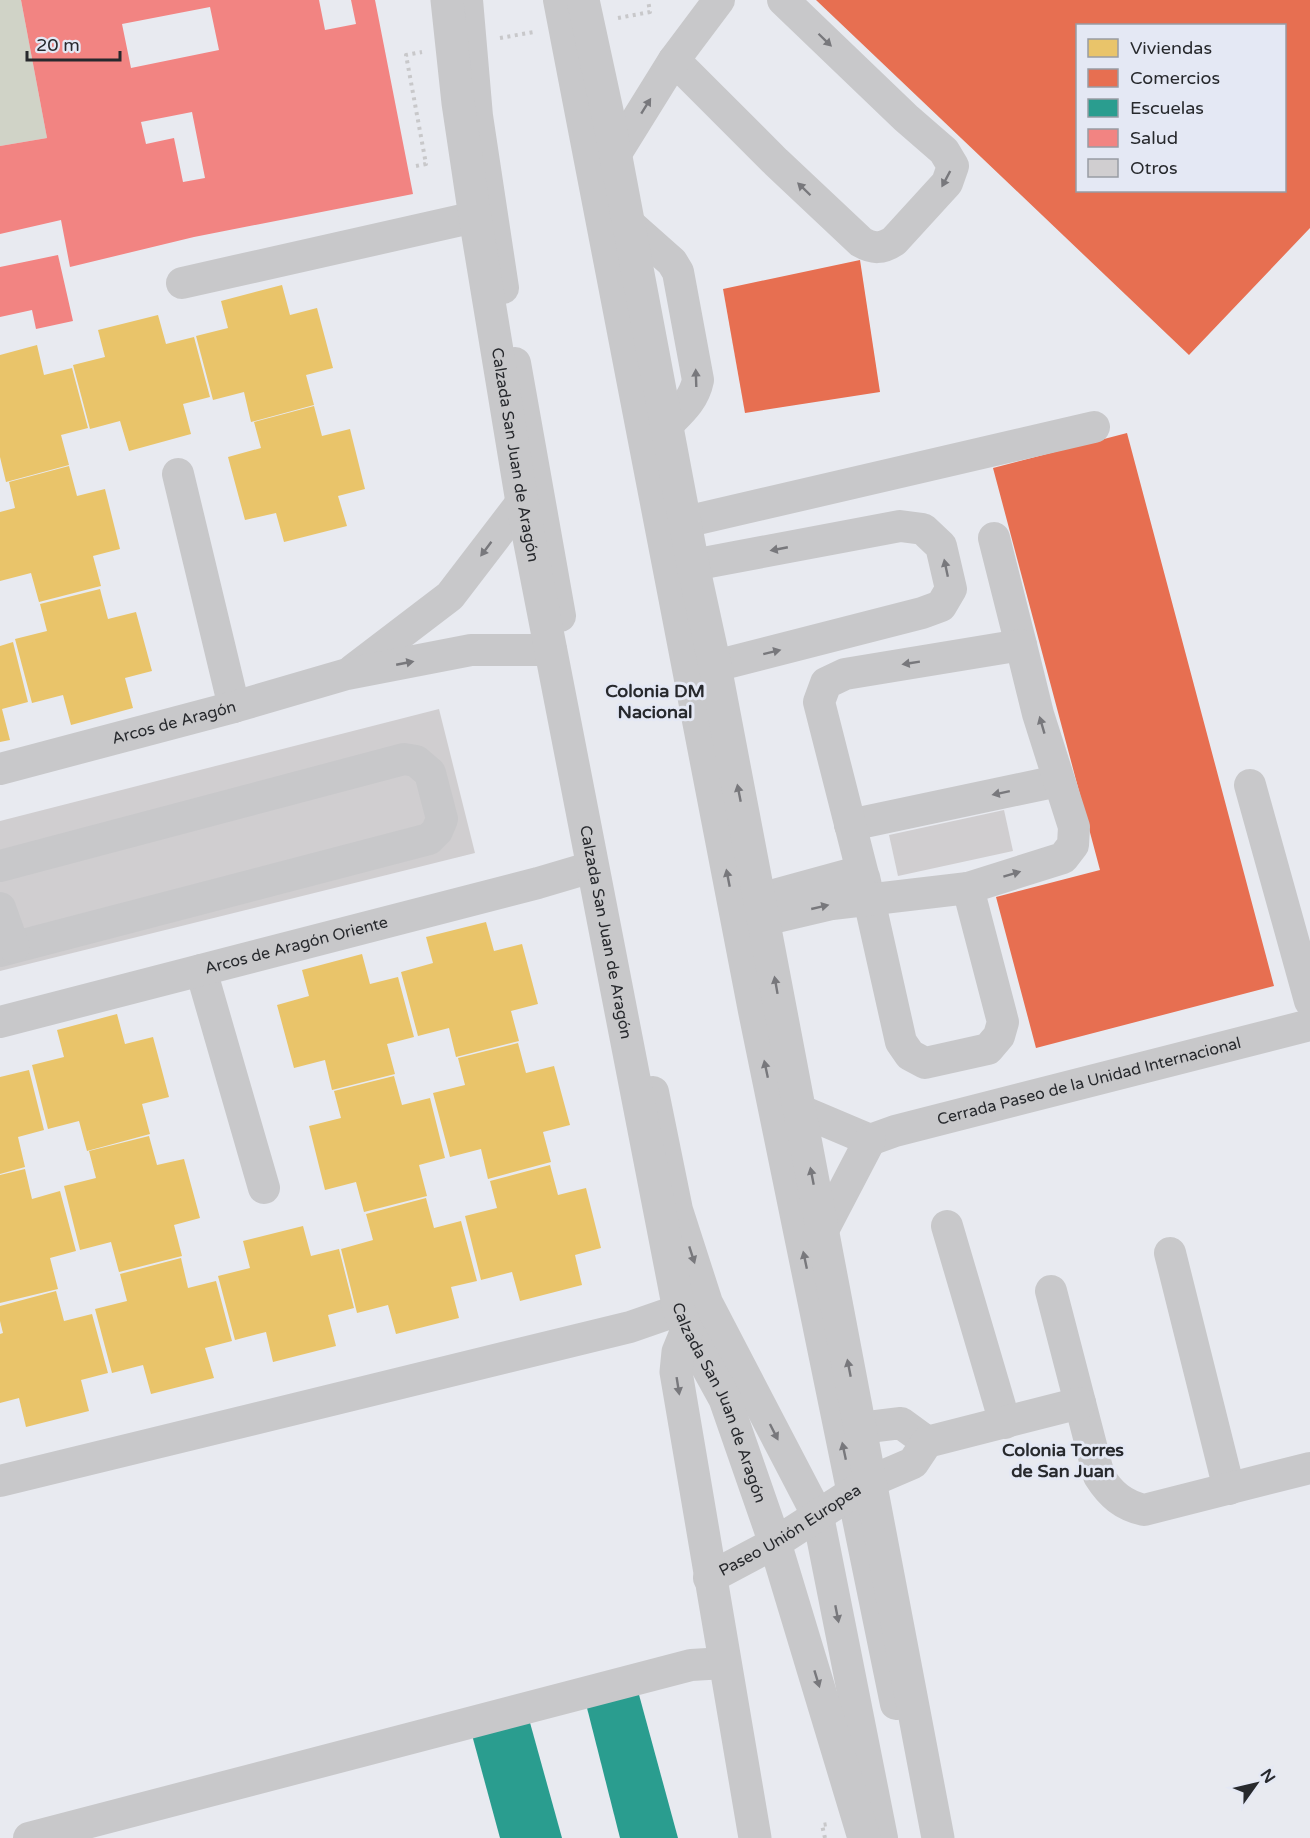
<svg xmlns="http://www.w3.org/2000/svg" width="1310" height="1838" viewBox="0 0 1310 1838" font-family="'Varela Round',sans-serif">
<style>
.green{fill:#d0d3c7}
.homes{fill:#e9c46a}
.shops{fill:#e76f51;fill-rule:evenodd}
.schools{fill:#2a9d8f}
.health{fill:#f28482;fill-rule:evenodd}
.building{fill:#d0ced0}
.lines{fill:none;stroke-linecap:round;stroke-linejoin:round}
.path{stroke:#c8c8ca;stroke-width:4;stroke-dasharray:3 4.5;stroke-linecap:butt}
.minor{stroke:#c8c8ca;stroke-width:32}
.major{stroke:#c8c8ca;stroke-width:33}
.oneway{fill:#78787c}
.labels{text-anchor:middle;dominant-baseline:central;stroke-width:6;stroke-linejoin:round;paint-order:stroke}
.street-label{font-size:16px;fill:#27292d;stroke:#e4e8f4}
.neighbourhood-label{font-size:18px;font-weight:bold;fill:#27292d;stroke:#e4e8f4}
</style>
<rect width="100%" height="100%" fill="#e8eaf0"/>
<path class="green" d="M0 0H21L47 138 0 146Z"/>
<g class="homes">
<path d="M282 285 290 315 317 308 333 368 306 375 314 405 251 422 244 392 213 400 196 336 228 328 221 301Z"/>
<path d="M158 315 166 344 194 337 210 397 183 404 191 434 129 451 120 421 90 429 73 365 105 357 98 330Z"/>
<path d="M37 345 44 375 72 368 88 428 61 435 69 465 6 482 0 457V355Z"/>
<path d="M314 406 322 436 350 429 365 489 338 496 347 526 284 542 276 513 245 520 228 457 261 448 254 422Z"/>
<path d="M69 466 77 496 105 489 120 549 93 556 101 586 39 602 31 573 0 581V512L15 508 9 482Z"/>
<path d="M100 589 108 619 136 612 152 671 125 678 133 708 71 725 63 695 32 703 15 639 47 631 40 604Z"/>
<path d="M13 642 28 702 2 709 10 740 0 742V646Z"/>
<path d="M486 922 494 951 522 944 538 1004 511 1011 519 1041 456 1057 449 1028 418 1036 401 972 433 963 426 937Z"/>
<path d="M362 954 370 984 398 977 414 1037 387 1044 395 1074 332 1090 325 1060 294 1068 277 1005 309 996 302 970Z"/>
<path d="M117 1014 125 1044 153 1037 169 1097 142 1104 150 1134 87 1151 79 1121 48 1129 32 1065 64 1057 57 1030Z"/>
<path d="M518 1043 526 1073 554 1066 570 1125 543 1132 551 1162 488 1179 481 1149 450 1157 433 1093 465 1085 458 1058Z"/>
<path d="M29 1070 44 1130 18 1137 25 1167 0 1174V1077Z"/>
<path d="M394 1076 402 1105 430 1098 445 1158 419 1165 427 1196 364 1212 356 1182 325 1190 309 1126 341 1118 334 1091Z"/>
<path d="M149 1136 157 1165 184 1159 200 1218 174 1225 182 1256 119 1272 111 1242 80 1250 64 1186 96 1178 89 1151Z"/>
<path d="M550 1165 558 1195 586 1188 601 1248 575 1255 582 1285 520 1301 512 1272 481 1280 465 1216 497 1208 490 1181Z"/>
<path d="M25 1169 32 1199 60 1191 76 1251 50 1258 58 1289 0 1303V1175Z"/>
<path d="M426 1198 434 1228 461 1221 477 1281 451 1287 459 1318 396 1334 388 1305 357 1313 341 1249 373 1240 366 1214Z"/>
<path d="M303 1226 311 1256 339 1249 354 1308 328 1315 336 1346 273 1362 266 1332 235 1340 218 1276 250 1268 243 1241Z"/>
<path d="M181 1258 188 1288 216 1281 232 1341 205 1348 214 1378 151 1394 143 1365 112 1373 95 1309 127 1301 120 1274Z"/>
<path d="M56 1291 64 1321 92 1314 108 1373 81 1380 89 1411 26 1427 19 1398 0 1403V1334L3 1333 0 1321V1306Z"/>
</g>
<g class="shops">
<path d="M816 0H1310V228L1189 355ZM1078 26H1284V190H1078Z"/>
<path d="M860 260 880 392 745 413 723 289Z"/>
<path d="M1127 433 1274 986 1036 1048 996 897 1100 870 993 468Z"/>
</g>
<g class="schools">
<path d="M638 1691 678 1838H620L586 1704Z"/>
<path d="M529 1719 562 1838H500L472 1735Z"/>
</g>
<g class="health">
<path d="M21 0H319L325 30 356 24 351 0H375L413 194 194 237 70 267 61 220 0 234V146L47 138ZM210 7 219 50 131 68 122 24ZM192 112 205 178 183 182 174 138 146 144 141 122Z"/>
<path d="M58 255 73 321 36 329 32 310 0 317V267Z"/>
</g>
<g class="building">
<path d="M439 709 475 853 0 971V821Z"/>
<path d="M1004 810 1013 851 898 876 889 835Z"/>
</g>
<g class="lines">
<g class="path">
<path d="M618 18 650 12 648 0"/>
<path d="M500 38 534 32"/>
<path d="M416 166 426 164 406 55 422 52"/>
<path d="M825 1838 822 1825 828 1824"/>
</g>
<g class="minor">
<path d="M467 0 477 116 503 288"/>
<path d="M559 0 754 1011 896 1704"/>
<path d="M674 60 776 162 861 242C873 249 882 249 894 241L947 183 953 166 944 151 906 118 783 0"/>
<path d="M615 155 674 60 719 0"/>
<path d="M628 223 672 262 678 272 698 380C694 400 681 411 667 425"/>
<path d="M182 283 475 217"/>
<path d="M515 363 560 616"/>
<path d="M178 474 234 707"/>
<path d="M685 522 1094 427"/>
<path d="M994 538 1021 645"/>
<path d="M693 565 900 526 923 529 941 546 951 589 941 606 922 613 715 666"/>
<path d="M353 670 450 596 522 502"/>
<path id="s1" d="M0 769 234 707 347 674 471 650H551"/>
<path d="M1250 785 1310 1001"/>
<path d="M850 825 1058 781"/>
<path d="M0 866 404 759 416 761 430 773 442 819 437 831 429 839 0 951"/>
<path d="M864 877 901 1042 910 1055 925 1063 988 1049 999 1036 1003 1022 968 888"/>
<path d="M760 899 862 871 819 702 826 683 845 674 1021 645 1038 714 1074 827 1073 845 1063 858 968 888 832 904 764 920"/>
<path d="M0 908 14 947"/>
<path d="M201 970 264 1188"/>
<path id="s2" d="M0 1022 538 883 592 867"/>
<path d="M653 1092 677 1210 707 1303 818 1516 882 1838"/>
<path id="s3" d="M799 1110 870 1140 895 1131 1310 1025"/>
<path d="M947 1226 1005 1423"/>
<path d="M823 1230 870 1140"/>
<path d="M1170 1253 1229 1489"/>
<path d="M1051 1291 1099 1476C1111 1495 1123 1505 1144 1510L1310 1468"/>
<path d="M860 1428 901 1423 927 1442"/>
<path d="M0 1481 630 1327 679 1310"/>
<path id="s4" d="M709 1578 775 1543 871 1481 913 1463 927 1442 1080 1403"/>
<path d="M29 1838 691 1665 725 1663"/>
</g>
<g class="major">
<path id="s5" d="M447 0 458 103 475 217 522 502 679 1310 687 1330 725 1399 775 1543 864 1838"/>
<path d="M583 0 609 120 693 565 715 666 938 1838"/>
<path d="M687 1330 678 1352 676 1372 755 1838"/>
</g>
</g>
<defs><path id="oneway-solid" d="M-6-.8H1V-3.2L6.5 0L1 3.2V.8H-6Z" transform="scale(1.5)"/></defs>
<g class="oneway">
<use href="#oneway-solid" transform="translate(825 40) rotate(44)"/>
<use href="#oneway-solid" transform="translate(646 106) rotate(-58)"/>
<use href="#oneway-solid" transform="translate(946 179) rotate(118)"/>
<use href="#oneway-solid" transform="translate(804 189) rotate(-136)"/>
<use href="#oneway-solid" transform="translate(696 378) rotate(-92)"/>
<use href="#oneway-solid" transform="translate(486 549) rotate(127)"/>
<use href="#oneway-solid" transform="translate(779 549) rotate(169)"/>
<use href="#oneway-solid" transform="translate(946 568) rotate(-102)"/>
<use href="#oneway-solid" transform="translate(772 652) rotate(-14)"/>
<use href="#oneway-solid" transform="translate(405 663) rotate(-11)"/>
<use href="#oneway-solid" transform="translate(911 663) rotate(171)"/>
<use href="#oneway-solid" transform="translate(1042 725) rotate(-106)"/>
<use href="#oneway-solid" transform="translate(739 793) rotate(-101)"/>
<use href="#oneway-solid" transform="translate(1001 793) rotate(168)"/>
<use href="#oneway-solid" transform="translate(1012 874) rotate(-17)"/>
<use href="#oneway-solid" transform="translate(728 878) rotate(-101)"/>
<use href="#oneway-solid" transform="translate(820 907) rotate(-13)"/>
<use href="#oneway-solid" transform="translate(776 985) rotate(-100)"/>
<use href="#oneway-solid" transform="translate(766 1069) rotate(-102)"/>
<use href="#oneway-solid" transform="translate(812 1176) rotate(-101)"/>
<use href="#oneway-solid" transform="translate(692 1255) rotate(72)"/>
<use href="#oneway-solid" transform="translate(805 1260) rotate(-102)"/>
<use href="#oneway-solid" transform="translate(849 1368) rotate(-101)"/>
<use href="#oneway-solid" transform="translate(678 1386) rotate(81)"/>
<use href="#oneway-solid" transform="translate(774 1432) rotate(63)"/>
<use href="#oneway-solid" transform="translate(844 1451) rotate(-102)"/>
<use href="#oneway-solid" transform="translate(837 1614) rotate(79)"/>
<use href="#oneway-solid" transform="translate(817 1679) rotate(73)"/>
</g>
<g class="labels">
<g class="street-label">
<text stroke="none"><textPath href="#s5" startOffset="460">Calzada San Juan de Aragón</textPath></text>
<text stroke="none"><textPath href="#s1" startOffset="180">Arcos de Aragón</textPath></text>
<text stroke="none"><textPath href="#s5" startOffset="946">Calzada San Juan de Aragón</textPath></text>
<text stroke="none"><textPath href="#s2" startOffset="306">Arcos de Aragón Oriente</textPath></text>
<text stroke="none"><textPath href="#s3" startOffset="304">Cerrada Paseo de la Unidad Internacional</textPath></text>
<text stroke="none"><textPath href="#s5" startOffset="1432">Calzada San Juan de Aragón</textPath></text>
<text stroke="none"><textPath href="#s4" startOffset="94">Paseo Unión Europea</textPath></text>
</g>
<g class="neighbourhood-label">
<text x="655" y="691">Colonia DM<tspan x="655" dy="21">Nacional</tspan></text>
<text x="1063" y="1450">Colonia Torres<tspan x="1063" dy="21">de San Juan</tspan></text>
</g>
</g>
<rect x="1076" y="24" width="210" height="168" fill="#e4e8f4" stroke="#989ca4" stroke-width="1.5"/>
<rect x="1088" y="39" width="30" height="18" fill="#e9c46a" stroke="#989ca4" stroke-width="1.5"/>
<text x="1130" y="54" font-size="18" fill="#27292d">Viviendas</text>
<rect x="1088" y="69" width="30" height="18" fill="#e76f51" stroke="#989ca4" stroke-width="1.5"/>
<text x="1130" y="84" font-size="18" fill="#27292d">Comercios</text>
<rect x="1088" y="99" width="30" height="18" fill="#2a9d8f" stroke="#989ca4" stroke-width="1.5"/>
<text x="1130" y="114" font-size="18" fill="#27292d">Escuelas</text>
<rect x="1088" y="129" width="30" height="18" fill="#f28482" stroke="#989ca4" stroke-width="1.5"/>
<text x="1130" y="144" font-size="18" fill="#27292d">Salud</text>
<rect x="1088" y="159" width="30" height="18" fill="#d0ced0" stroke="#989ca4" stroke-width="1.5"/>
<text x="1130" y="174" font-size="18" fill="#27292d">Otros</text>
<g transform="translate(1256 1784) rotate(56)" stroke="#e4e8f4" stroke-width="4.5" paint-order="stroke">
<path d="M0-4.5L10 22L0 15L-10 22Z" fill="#27292d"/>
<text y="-9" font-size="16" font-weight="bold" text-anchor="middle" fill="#27292d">N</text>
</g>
<path d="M27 51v9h93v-9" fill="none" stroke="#27292d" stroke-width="3"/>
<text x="36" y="51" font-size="18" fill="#27292d" stroke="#e4e8f4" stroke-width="4.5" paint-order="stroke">20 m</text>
</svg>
